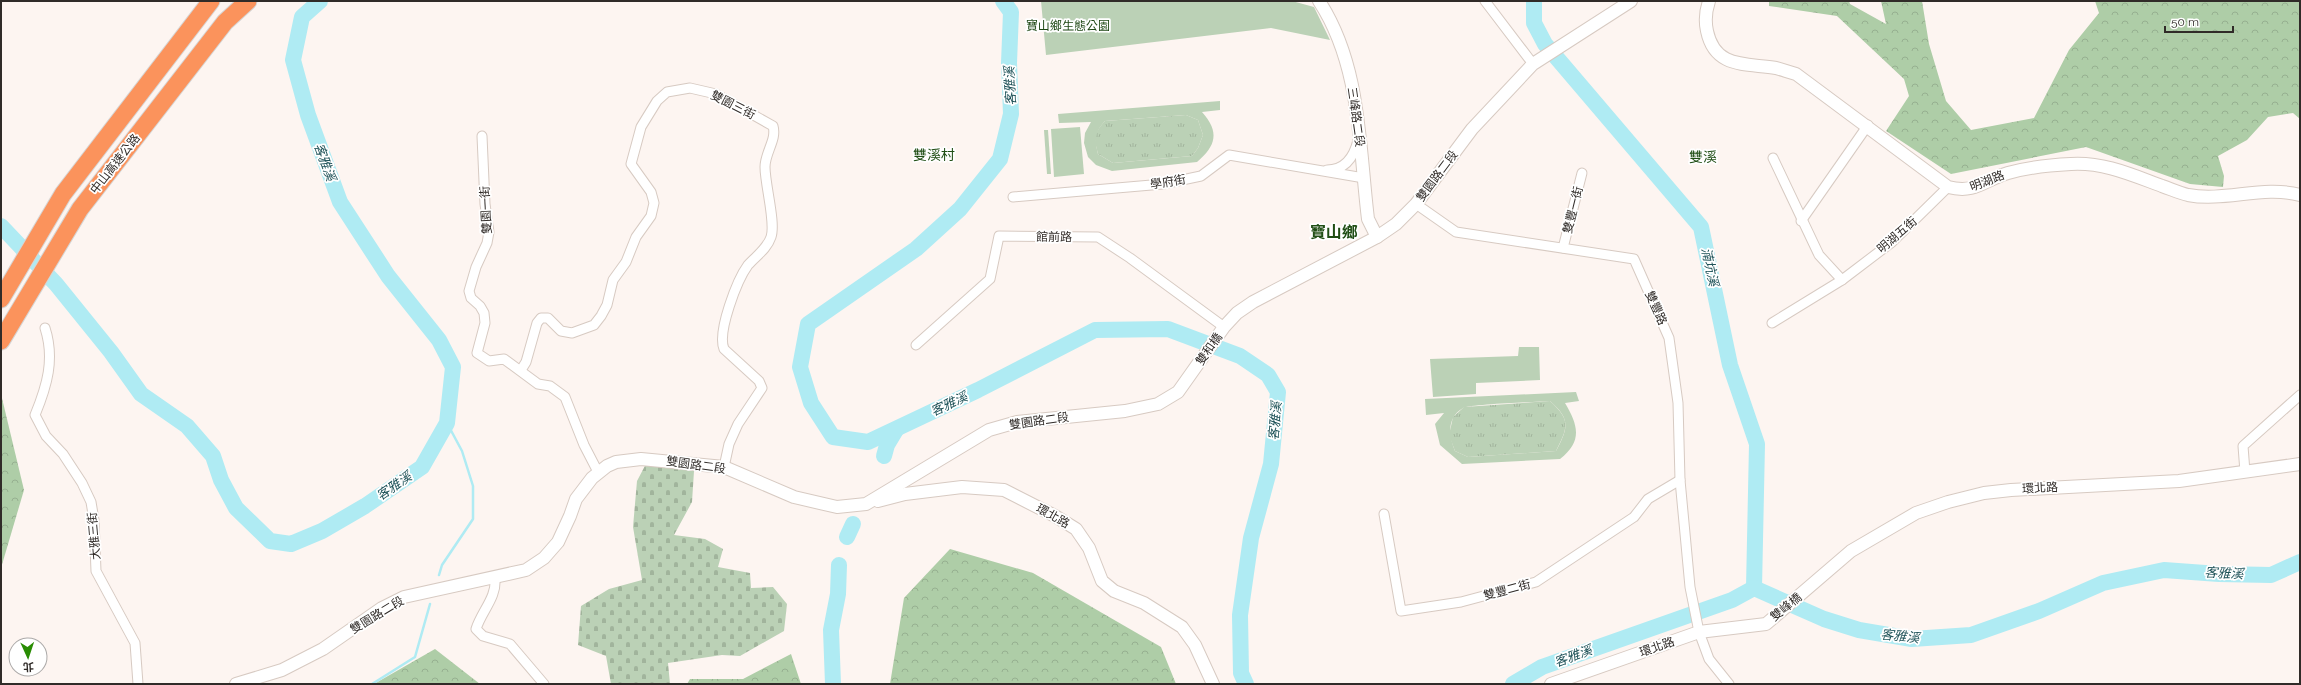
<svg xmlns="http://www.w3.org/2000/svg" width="2301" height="685" viewBox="0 0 2301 685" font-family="Raleway,'Noto Sans TC',sans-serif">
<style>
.grass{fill:url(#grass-tufts)}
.forest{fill:url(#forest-crowns)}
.cemetery{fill:url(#cemetery-stones)}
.park{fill:#bbd1b6;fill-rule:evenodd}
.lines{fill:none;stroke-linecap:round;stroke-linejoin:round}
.stream{stroke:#afebf3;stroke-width:2.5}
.river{stroke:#afebf3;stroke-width:16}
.minor-casing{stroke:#d7cac2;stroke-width:11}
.tertiary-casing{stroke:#d7cac2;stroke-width:14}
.motorway-casing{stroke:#d6d5d4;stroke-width:19}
.minor{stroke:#fff;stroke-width:9}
.tertiary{stroke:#fff;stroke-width:12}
.motorway{stroke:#fb935c;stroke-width:17}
.labels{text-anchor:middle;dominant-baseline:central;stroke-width:3.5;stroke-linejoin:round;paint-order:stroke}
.park-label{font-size:12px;fill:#1e4714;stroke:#fff}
.street-label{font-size:12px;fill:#302b28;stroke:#fff}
.water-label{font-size:13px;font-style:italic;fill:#1e5258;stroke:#fff}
.quarter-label{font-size:14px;fill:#204e15;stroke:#fff}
.district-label{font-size:16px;font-weight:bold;fill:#204e15;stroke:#fff}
</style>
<defs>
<pattern id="grass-tufts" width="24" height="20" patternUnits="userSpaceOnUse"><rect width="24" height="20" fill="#bbd1b6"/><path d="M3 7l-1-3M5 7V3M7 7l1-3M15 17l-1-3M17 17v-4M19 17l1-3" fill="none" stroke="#a1b49c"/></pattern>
<pattern id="forest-crowns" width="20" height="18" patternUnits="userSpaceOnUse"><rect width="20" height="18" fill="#aecda7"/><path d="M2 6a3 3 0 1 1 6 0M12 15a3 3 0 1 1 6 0" fill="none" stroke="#96b090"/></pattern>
<pattern id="cemetery-stones" width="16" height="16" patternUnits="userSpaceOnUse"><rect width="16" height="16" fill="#bbd1b6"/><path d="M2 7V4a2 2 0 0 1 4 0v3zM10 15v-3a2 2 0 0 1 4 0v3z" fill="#a1b49c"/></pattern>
</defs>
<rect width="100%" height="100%" fill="#fdf5f1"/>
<g class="grass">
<path d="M1186 115 1198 120 1203 135 1198 148 1192 156 1113 163 1098 154C1094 138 1093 134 1105 121Z"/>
<path d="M1550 401C1571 420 1568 427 1556 451L1468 457 1455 451 1449 435 1453 417 1464 407Z"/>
</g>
<g class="forest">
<path d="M1769 1H1849L1850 4 1886 24 1881 1H1922L1929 44 1946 101 1971 130 2034 118 2069 50 2099 13 2095 1H2300V119L2293 113 2268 117 2247 140 2218 156 2224 176 2223 187 2190 184 2086 147 1951 174 1886 131 1909 96 1904 79 1837 16 1769 6Z"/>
<path d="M1 394 24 490 1 568Z"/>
<path d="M950 549 1033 573 1161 647 1176 684H890L904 598Z"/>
<path d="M435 649 480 684H374Z"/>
<path d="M791 654 801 684H687L690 679H743Z"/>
</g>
<path class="cemetery" d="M647 462 694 471 692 502 674 535 705 539 723 549 718 567 750 573 751 588 773 587 787 604 784 631 740 656 722 655 668 663 670 684H611L606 656 578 645 581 606 609 589 642 580 633 527 637 481Z"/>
<g class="park">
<path d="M1041 1H1292L1314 7 1330 40 1271 28 1046 55Z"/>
<path d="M1220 101V110L1202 112C1220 132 1216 146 1197 162L1112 171 1096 165 1088 157 1084 143 1085 133 1091 122 1059 123 1058 114ZM1186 115 1198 120 1203 135 1198 148 1192 156 1113 163 1098 154C1095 140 1094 133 1105 121Z"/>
<path d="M1080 127 1084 174 1054 177 1051 129Z"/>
<path d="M1044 130H1048L1051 174H1047Z"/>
<path d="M1519 347H1539L1540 380 1476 383V394L1433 397 1430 359 1518 356Z"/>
<path d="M1576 392 1579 401 1565 403C1578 425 1583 441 1560 459L1462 464 1440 445 1435 424 1444 413 1426 415 1425 399ZM1550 401C1571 419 1568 428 1556 451L1468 457 1455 451C1449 436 1446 418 1463 408 1470 404 1537 402 1550 401Z"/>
</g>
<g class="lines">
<g class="stream">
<path d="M439 575 442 565 473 519V486L462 451 447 423"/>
<path d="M372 684 415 657 430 604"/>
</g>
<g class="river">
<path d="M1003 1 1011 12 1009 63 1011 114 1000 159 960 209 916 249 808 324 800 367 811 403 833 437 868 442 978 390 1095 330 1168 329 1240 356 1268 375 1278 392 1271 464 1251 538 1240 615 1241 673 1246 684"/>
<path d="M1534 1V23L1545 44 1701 227 1730 365 1757 444 1754 588"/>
<path d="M1 226 56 284 111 352 141 394 187 426 213 456 221 480 236 508 270 541 291 544 322 531 365 506 422 467 447 423 453 367 439 340 388 276 340 202 308 115 293 60 302 17 320 1"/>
<path d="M884 456 887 445 896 430"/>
<path d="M847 537 853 524"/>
<path d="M833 684 831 630 838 594 839 565"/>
<path d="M1513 684 1542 667 1732 600 1754 588 1824 619 1859 630 1912 639 1971 635 2039 611 2103 583 2164 570 2219 574 2271 575 2300 562"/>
</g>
<g class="minor-casing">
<g id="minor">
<path d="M1485 1 1533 64"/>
<path d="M482 136 485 204 489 232 487 243 476 267 469 291 471 298 480 306 484 313 485 323 477 353 489 361 504 359 538 384 550 386 565 397 584 445 598 472"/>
<path d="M1773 158 1819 255 1842 280"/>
<path d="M1327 170C1345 170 1354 157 1358 140"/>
<path d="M1013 197 1163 184 1201 176 1229 155 1364 178"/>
<path d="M1416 204 1456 232 1634 259 1669 338 1678 403 1680 480 1690 587 1699 632 1709 659 1729 684"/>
<path d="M1801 221 1868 125"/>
<path d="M1563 248 1582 173"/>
<path d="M1772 323 1842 280 1892 242 1948 187"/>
<path d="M45 328C55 359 47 386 35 415L46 436 63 454 82 483 91 502 94 520 96 571 135 643 138 684"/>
<path d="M916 345 990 279 999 236 1098 237 1130 258 1224 327"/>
<path d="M521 370 526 362 537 323 541 318H548L561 331 572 333 594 325 601 316 607 305 613 280 626 262 636 237 651 216 654 203 651 192 631 164 641 127 657 101 667 92 690 88 716 94 773 126C777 140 765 152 765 167 765 185 776 223 771 237 767 249 756 256 748 265 737 280 717 332 724 349L759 381 762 388 738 424 729 444 724 467"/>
<path d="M2245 472 2243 446 2300 395"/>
<path d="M1384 514 1401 611 1461 602 1536 582 1634 517 1648 499 1680 480"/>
<path d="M495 577C497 598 482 610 476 629L483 636 510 644 544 684"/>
</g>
</g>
<g class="tertiary-casing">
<g id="tertiary">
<path d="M1319 1C1361 65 1359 146 1368 219L1377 237"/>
<path d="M1709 1C1706 10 1705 22 1707 31 1715 69 1746 63 1776 68 1783 70 1789 72 1796 74L1948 187C1976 194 1984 180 2008 173 2029 167 2050 165 2071 164 2104 162 2132 175 2162 186 2171 189 2179 193 2188 195 2225 202 2263 185 2300 195"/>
<path d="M878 501 905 494 962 487 1004 490 1055 516 1076 529 1089 548 1102 581 1114 591 1144 603 1182 627 1195 645 1213 684"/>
<path d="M236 684 282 670 323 649 382 608 404 597 526 570 544 558 558 542 570 516 576 499 592 478 607 466 616 462 641 459 724 467 794 497 837 507 866 504 989 430 1017 422 1125 411 1158 404 1178 392 1224 327 1237 313 1253 302 1377 237 1396 224 1416 204 1472 129 1533 64 1631 1"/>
<path d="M1551 684 1699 632 1766 624 1851 551 1916 513 1948 502 1984 493 2011 490 2179 481 2300 464"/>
</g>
</g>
<g class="motorway-casing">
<g id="motorway">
<path d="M1 299 63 194 211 1"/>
<path d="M1 341 80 209 225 22 248 1"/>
</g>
</g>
<use href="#minor" class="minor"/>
<use href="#tertiary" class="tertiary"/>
<use href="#motorway" class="motorway"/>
</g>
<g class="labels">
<g class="park-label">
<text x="1068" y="26">寶山鄉生態公園</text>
</g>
<g class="street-label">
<text transform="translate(733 105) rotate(27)">雙園三街</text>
<text transform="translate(1356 117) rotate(82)">三峰路二段</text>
<text transform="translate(115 164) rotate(-52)">中山高速公路</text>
<text transform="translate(1437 176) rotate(-53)">雙園路二段</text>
<text transform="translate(1987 181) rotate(-21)">明湖路</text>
<text transform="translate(1168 182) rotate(-9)">學府街</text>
<text transform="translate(486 210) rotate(-93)">雙園一街</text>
<text transform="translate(1573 210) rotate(-76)">雙豐一街</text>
<text transform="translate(1897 235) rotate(-41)">明湖五街</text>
<text transform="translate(1054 237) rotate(1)">館前路</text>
<text transform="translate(1656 308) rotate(66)">雙豐路</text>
<text transform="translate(1209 349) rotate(-55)">雙和橋</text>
<text transform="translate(1039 421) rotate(-8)">雙園路二段</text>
<text transform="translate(696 465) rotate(8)">雙園路二段</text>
<text transform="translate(2040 488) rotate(-3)">環北路</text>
<text transform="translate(1053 516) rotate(29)">環北路</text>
<text transform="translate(94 536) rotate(-95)">大雅三街</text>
<text transform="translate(1507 590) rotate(-15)">雙豐二街</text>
<text transform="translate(1786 607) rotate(-39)">雙峰橋</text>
<text transform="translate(377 615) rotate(-31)">雙園路二段</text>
<text transform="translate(1657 647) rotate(-19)">環北路</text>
</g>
<g class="water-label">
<text transform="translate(1010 86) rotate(-93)">客雅溪</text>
<text transform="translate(325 162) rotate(70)">客雅溪</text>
<text transform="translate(1710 267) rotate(78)">湳坑溪</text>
<text transform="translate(949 404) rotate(-25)">客雅溪</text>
<text transform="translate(1275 421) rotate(-85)">客雅溪</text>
<text transform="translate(394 486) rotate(-35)">客雅溪</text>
<text transform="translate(2224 573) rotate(3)">客雅溪</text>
<text transform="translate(1900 636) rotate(6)">客雅溪</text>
<text transform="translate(1573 656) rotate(-20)">客雅溪</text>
</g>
<g class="quarter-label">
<text x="934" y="155">雙溪村</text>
<text x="1703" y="157">雙溪</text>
</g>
<g class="district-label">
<text x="1334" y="232">寶山鄉</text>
</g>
</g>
<rect width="2301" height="685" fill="none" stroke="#302b28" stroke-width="4"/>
<g transform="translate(28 657) rotate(177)"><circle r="19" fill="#ffffff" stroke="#acaaa9"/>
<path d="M0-3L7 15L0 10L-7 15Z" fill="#298c03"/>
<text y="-6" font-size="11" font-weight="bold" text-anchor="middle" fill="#302b28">北</text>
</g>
<path d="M2165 26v6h68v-6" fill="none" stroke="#302b28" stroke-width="2"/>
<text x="2171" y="26" font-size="12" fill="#302b28" stroke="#ffffff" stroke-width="3" paint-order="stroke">50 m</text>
</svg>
